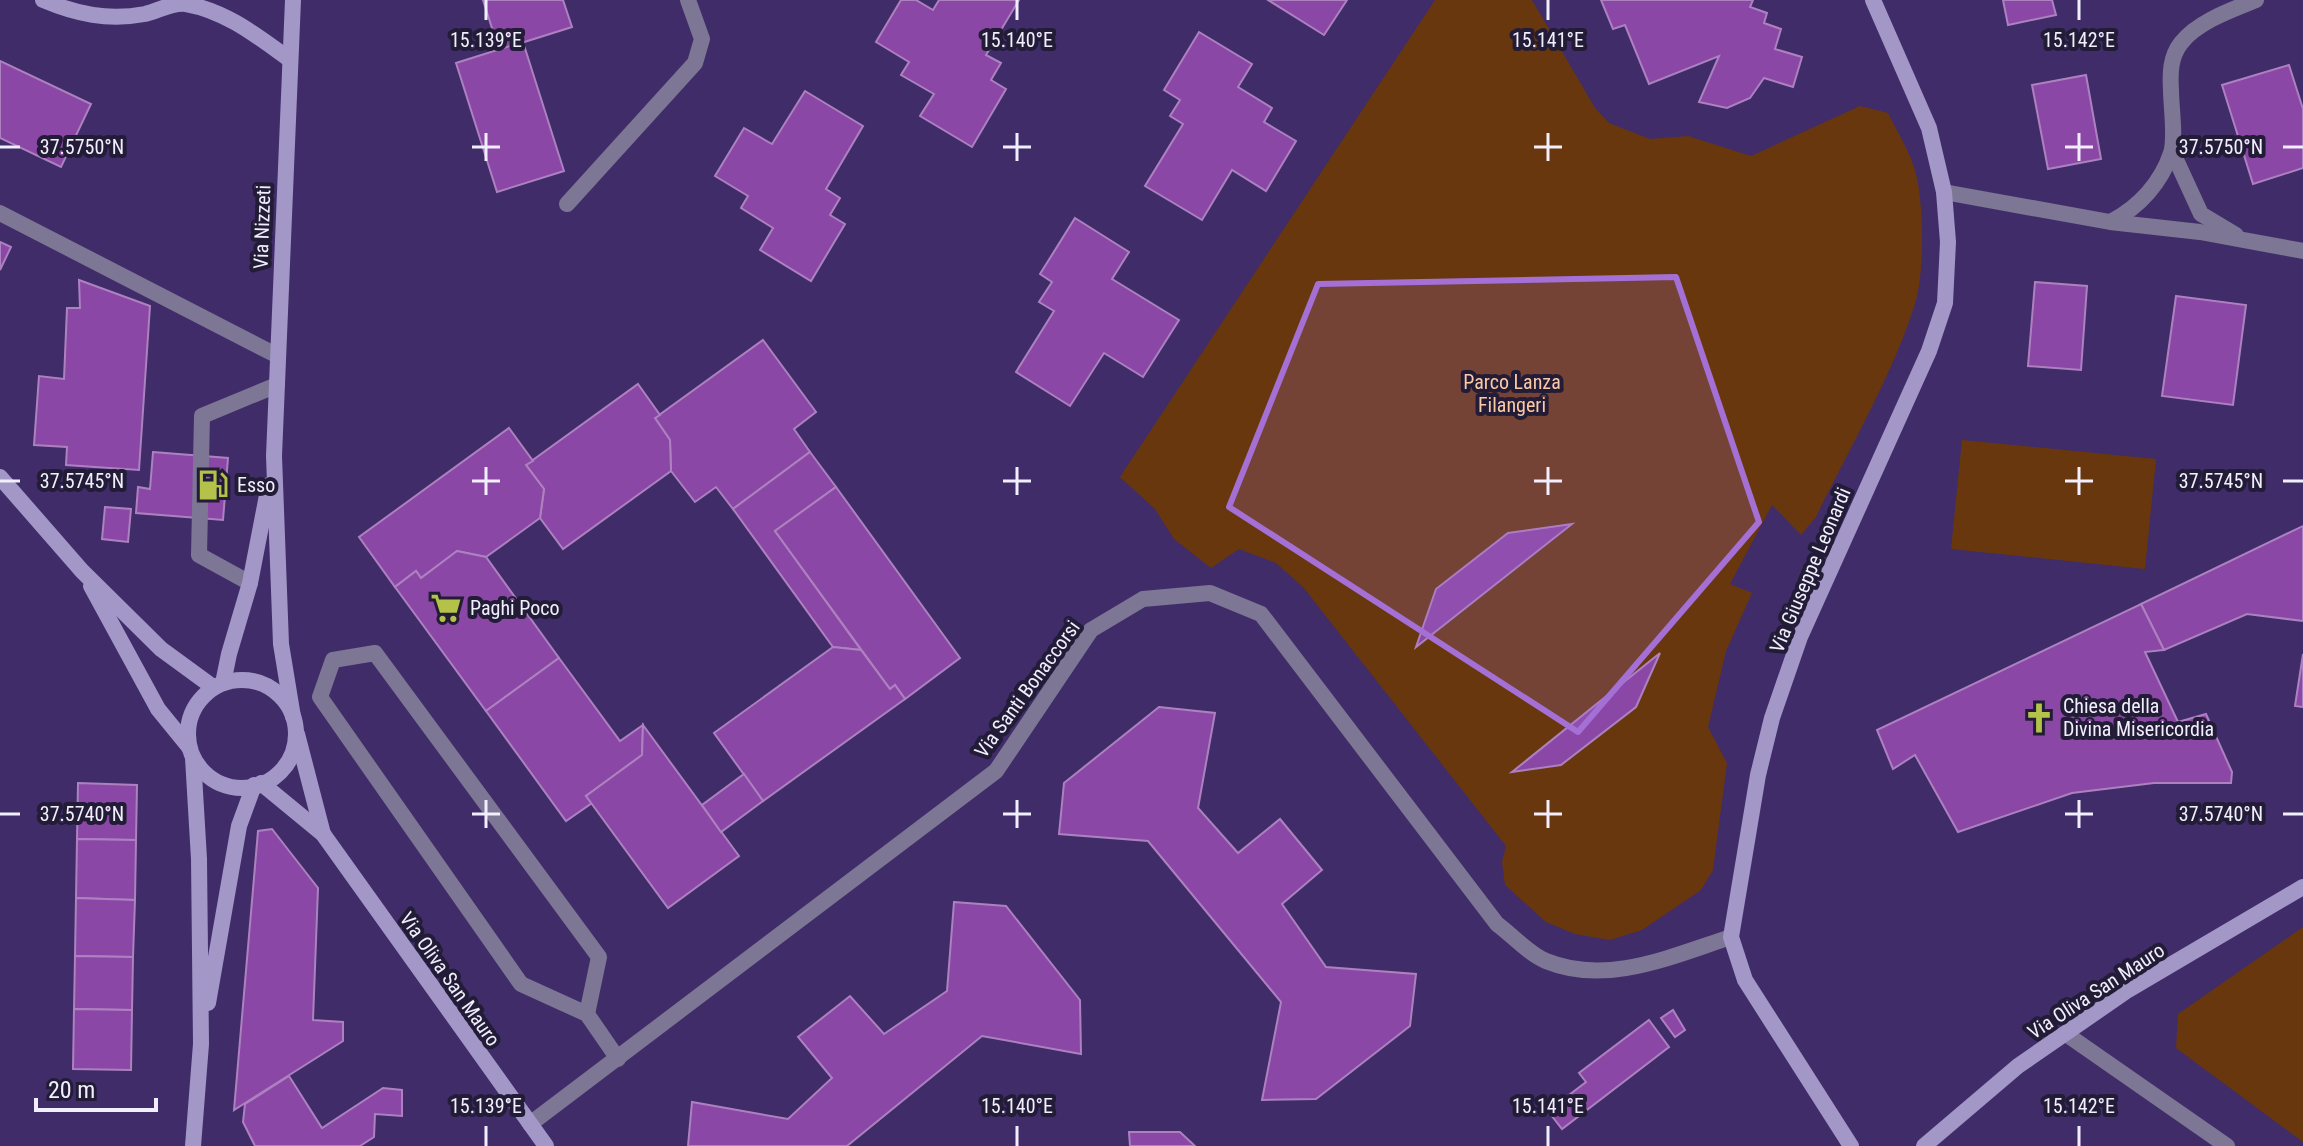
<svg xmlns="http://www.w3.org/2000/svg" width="2303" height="1146" viewBox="0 0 2303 1146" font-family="'Roboto Condensed',sans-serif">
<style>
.green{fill:#69370e}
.building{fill:#8b47a5;stroke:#ad81c0;stroke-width:2}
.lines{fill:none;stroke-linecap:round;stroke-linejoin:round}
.lane{stroke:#7d7694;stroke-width:16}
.street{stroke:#7d7694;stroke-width:16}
.secondary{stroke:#a297c6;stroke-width:16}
.marked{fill:#a470d5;fill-opacity:0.2;stroke:#a470d5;stroke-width:6;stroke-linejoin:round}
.ticks{fill:none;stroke:#f1eefd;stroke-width:3}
.labels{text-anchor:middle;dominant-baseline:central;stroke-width:8;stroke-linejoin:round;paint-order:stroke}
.street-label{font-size:20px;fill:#f1eefd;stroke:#231c37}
.park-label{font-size:20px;fill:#fcc9a7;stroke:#231c37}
.poi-label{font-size:20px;fill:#f1eefd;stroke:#231c37;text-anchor:start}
.ticks-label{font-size:20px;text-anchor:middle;fill:#f1eefd;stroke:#231c37;stroke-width:8;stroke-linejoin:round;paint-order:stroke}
</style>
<rect width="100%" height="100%" fill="#3f2c69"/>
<g class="green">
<path d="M1435 0H1532L1595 108 1609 123 1650 139 1688 136 1751 156 1860 106 1888 113C1897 132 1911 153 1916 174 1924 206 1925 275 1914 307 1891 378 1849 449 1816 517L1801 535 1772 505 1730 584 1752 593 1726 651 1708 727 1727 763 1713 870 1701 890 1642 930 1610 940 1575 934 1546 922 1505 885 1502 862 1506 846 1303 587 1276 563 1239 549 1211 568 1174 539 1155 509 1120 477Z"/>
<path d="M1962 440 2156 459 2145 569 1951 549Z"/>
<path d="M2303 927V1142L2176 1048 2178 1014Z"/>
</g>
<g class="building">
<path d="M483 0H563L572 27 499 50Z"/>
<path d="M901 0H916L933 10 939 0H1019L986 55 1001 63 991 80 1006 89 972 147 920 116 934 94 901 75 909 62 876 42Z"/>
<path d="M1268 0H1347L1324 35Z"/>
<path d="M1601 0H1753L1750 7 1767 13 1764 23 1781 29 1775 49 1802 57 1793 87 1764 78 1750 98 1727 108 1699 102 1719 56 1649 84 1625 25 1613 29Z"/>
<path d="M2003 0H2052L2056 15 2008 25Z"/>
<path d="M1199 32 1252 64 1238 87 1272 108 1264 122 1296 141 1266 191 1232 170 1202 220 1145 186 1183 124 1170 116 1180 100 1164 90Z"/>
<path d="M523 42 564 171 497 192 456 63Z"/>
<path d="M0 61 91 104 61 167 0 138Z"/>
<path d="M2289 65 2303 109V168L2253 184 2222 85Z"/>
<path d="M2086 75 2101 159 2048 169 2032 85Z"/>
<path d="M805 91 863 126 826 189 840 198 830 215 845 224 811 281 760 250 773 228 741 208 748 196 715 176 744 128 772 144Z"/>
<path d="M1075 218 1129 252 1112 279 1179 320 1143 377 1104 353 1070 406 1016 372 1054 311 1039 302 1052 282 1040 274Z"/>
<path d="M0 242 11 247 0 270Z"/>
<path d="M79 280 150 306 139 470 66 465 67 447 34 445 39 376 64 379 67 308H80Z"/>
<path d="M2035 282 2087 286 2081 370 2028 366Z"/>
<path d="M2176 296 2246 305 2233 405 2162 396Z"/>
<path d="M763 340 816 412 794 429 810 452 733 509 716 487 695 502 671 471 670 440 655 418Z"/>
<path d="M638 384 660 415 655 418 670 440 671 471 563 549 540 518 544 489 526 465Z"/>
<path d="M509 428 533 461 526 465 544 489 540 518 486 557 457 551 421 578 416 571 395 587 359 537Z"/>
<path d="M153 452 228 458 223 520 136 513 138 487 150 489Z"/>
<path d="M810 452 836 487 775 531 861 650 833 647 733 509Z"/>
<path d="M836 487 960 658 905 699 895 685 890 689 775 531Z"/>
<path d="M105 507 131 509 128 542 102 539Z"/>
<path d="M1572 524 1416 647 1436 589 1508 533Z"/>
<path d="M2303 526V621L2247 614 2164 650 2141 604Z"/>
<path d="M457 551 486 557 559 658 486 711 395 587 416 571 421 578Z"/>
<path d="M2141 604 2164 650 2145 652 2178 722 2206 714 2232 772 2231 783H2154L2072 793 1958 832 1915 755 1893 769 1877 730Z"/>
<path d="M833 647 861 650 890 689 895 685 905 699 763 801 714 733Z"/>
<path d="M1660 653 1636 707 1561 765 1512 772Z"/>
<path d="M2303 654V707L2295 706Z"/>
<path d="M559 658 620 741 643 725 642 755 586 796 592 803 566 821 486 711Z"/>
<path d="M1159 707 1215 713 1198 808 1238 853 1280 819 1322 870 1282 904 1326 967 1416 974 1410 1026 1316 1099 1262 1100 1281 1002 1148 841 1059 834 1064 783Z"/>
<path d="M643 725 739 856 668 908 586 796 642 755Z"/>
<path d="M744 774 763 801 721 832 702 805Z"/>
<path d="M78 783 137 785 136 840 77 839Z"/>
<path d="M272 829 318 888 313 1020 343 1022V1041L234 1110 258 831Z"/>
<path d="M77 839 136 840 135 900 76 898Z"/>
<path d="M76 898 135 900 133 957 75 956Z"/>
<path d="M954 902 1006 906 1080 1000 1081 1054 982 1036 847 1146H688L692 1102 788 1119 832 1078 798 1037 850 996 884 1034 947 991Z"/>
<path d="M75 956 133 957 132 1010 74 1009Z"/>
<path d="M74 1009 132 1010 131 1070 73 1069Z"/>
<path d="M1673 1010 1685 1030 1675 1037 1661 1018Z"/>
<path d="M1649 1020 1669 1047 1562 1129 1548 1111 1586 1082 1579 1073Z"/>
<path d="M289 1076 322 1128 383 1088 402 1090V1116L375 1114 374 1137 360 1146H255L243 1122 245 1104Z"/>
<path d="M1129 1132H1180L1195 1146H1130Z"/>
</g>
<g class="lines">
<g class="lane">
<path d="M2172 151 2201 214 2236 235"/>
<path d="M1944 192 2110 222 2200 232 2303 251"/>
<path d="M567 204 695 63 702 39 688 0"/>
<path d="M0 213 278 356"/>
<path d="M2112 221C2139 207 2161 183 2171 153 2176 138 2171 107 2171 90 2170 74 2170 57 2181 43 2197 22 2231 10 2256 0"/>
<path d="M250 583 199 555 202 416 277 385"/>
<path d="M587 1014 599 957 375 653 333 660 320 697 521 984 587 1014 618 1059"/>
<path d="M2066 1034 2227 1146"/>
</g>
<path class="street" d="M530 1124 996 771 1091 630 1143 599 1210 593 1261 614 1497 924C1512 935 1529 954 1546 961 1607 986 1672 956 1731 937"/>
<g class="secondary">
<path d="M43 0C76 14 108 21 145 14 158 11 173 2 186 4 226 11 257 36 289 59"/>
<path d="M293 0 274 456 281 644 293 717"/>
<path d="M0 477 82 571 161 649 213 687"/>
<path d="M91 586 158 709 189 747"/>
<circle cx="242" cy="734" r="54"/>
<path d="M223 683 229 654 250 583 269 485"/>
<path d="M297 734 323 834"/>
<path d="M261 783 323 834 546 1146"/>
<path d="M208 1003 239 826 254 785"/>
<path d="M193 1146 201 1044 199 859 193 758"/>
<path d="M1851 1146 1745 980 1731 937 1758 775 1772 718 1800 637 1929 351 1945 303 1948 242 1944 192 1929 128 1873 0"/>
<path d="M1924 1146 2018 1066 2128 990 2303 887"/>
</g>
</g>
<path class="marked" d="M1676 277 1759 522 1578 732 1229 507 1318 284Z"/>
<path class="ticks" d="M486 0V20M1017 0V20M1548 0V20M2079 0V20M486 133V161M1017 133V161M1548 133V161M2079 133V161M0 147H20M472 147H500M1003 147H1031M1534 147H1562M2065 147H2093M2283 147H2303M486 467V495M1017 467V495M1548 467V495M2079 467V495M0 481H20M472 481H500M1003 481H1031M1534 481H1562M2065 481H2093M2283 481H2303M486 800V828M1017 800V828M1548 800V828M2079 800V828M0 814H20M472 814H500M1003 814H1031M1534 814H1562M2065 814H2093M2283 814H2303M486 1126V1146M1017 1126V1146M1548 1126V1146M2079 1126V1146"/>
<defs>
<g id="fuel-bare" transform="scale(2.4)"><path d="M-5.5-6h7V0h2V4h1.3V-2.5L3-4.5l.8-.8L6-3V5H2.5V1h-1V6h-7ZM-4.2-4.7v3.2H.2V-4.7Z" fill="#b4c24a" stroke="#231c37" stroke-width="2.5" paint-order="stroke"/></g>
<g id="supermarket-bare" transform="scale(2.4)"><path d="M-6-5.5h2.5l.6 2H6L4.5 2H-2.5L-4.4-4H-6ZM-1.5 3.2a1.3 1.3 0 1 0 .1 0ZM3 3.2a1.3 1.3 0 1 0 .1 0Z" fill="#b4c24a" stroke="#231c37" stroke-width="2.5" paint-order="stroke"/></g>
<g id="church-bare" transform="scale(2.4)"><path d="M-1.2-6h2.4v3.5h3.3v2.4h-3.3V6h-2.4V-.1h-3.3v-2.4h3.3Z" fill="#b4c24a" stroke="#231c37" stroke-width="2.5" paint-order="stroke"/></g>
</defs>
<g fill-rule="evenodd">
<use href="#fuel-bare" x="213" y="485"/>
<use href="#supermarket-bare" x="446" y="608"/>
<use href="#church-bare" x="2039" y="718"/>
</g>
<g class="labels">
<g class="street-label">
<text transform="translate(262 227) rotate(-88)">Via Nizzeti</text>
<text transform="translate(1810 570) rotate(-67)">Via Giuseppe Leonardi</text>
<text transform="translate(1027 689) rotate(-54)">Via Santi Bonaccorsi</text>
<text transform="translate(450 979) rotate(55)">Via Oliva San Mauro</text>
<text transform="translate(2096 991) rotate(-33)">Via Oliva San Mauro</text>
</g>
<g class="park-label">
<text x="1512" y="382">Parco Lanza<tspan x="1512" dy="23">Filangeri</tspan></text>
</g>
<g class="poi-label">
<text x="237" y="485">Esso</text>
<text x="470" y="608">Paghi Poco</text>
<text x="2063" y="706">Chiesa della<tspan x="2063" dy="23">Divina Misericordia</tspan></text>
</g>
</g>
<g class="ticks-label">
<text x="486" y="47">15.139°E</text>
<text x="1017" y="47">15.140°E</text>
<text x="1548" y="47">15.141°E</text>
<text x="2079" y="47">15.142°E</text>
<text x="82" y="154">37.5750°N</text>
<text x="2221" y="154">37.5750°N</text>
<text x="82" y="488">37.5745°N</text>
<text x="2221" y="488">37.5745°N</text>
<text x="82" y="821">37.5740°N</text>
<text x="2221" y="821">37.5740°N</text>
<text x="486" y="1113">15.139°E</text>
<text x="1017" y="1113">15.140°E</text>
<text x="1548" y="1113">15.141°E</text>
<text x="2079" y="1113">15.142°E</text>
</g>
<path d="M36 1098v12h120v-12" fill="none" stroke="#f1eefd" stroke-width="4"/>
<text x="48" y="1098" font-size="24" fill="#f1eefd" stroke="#231c37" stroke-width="6" paint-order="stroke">20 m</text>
</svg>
